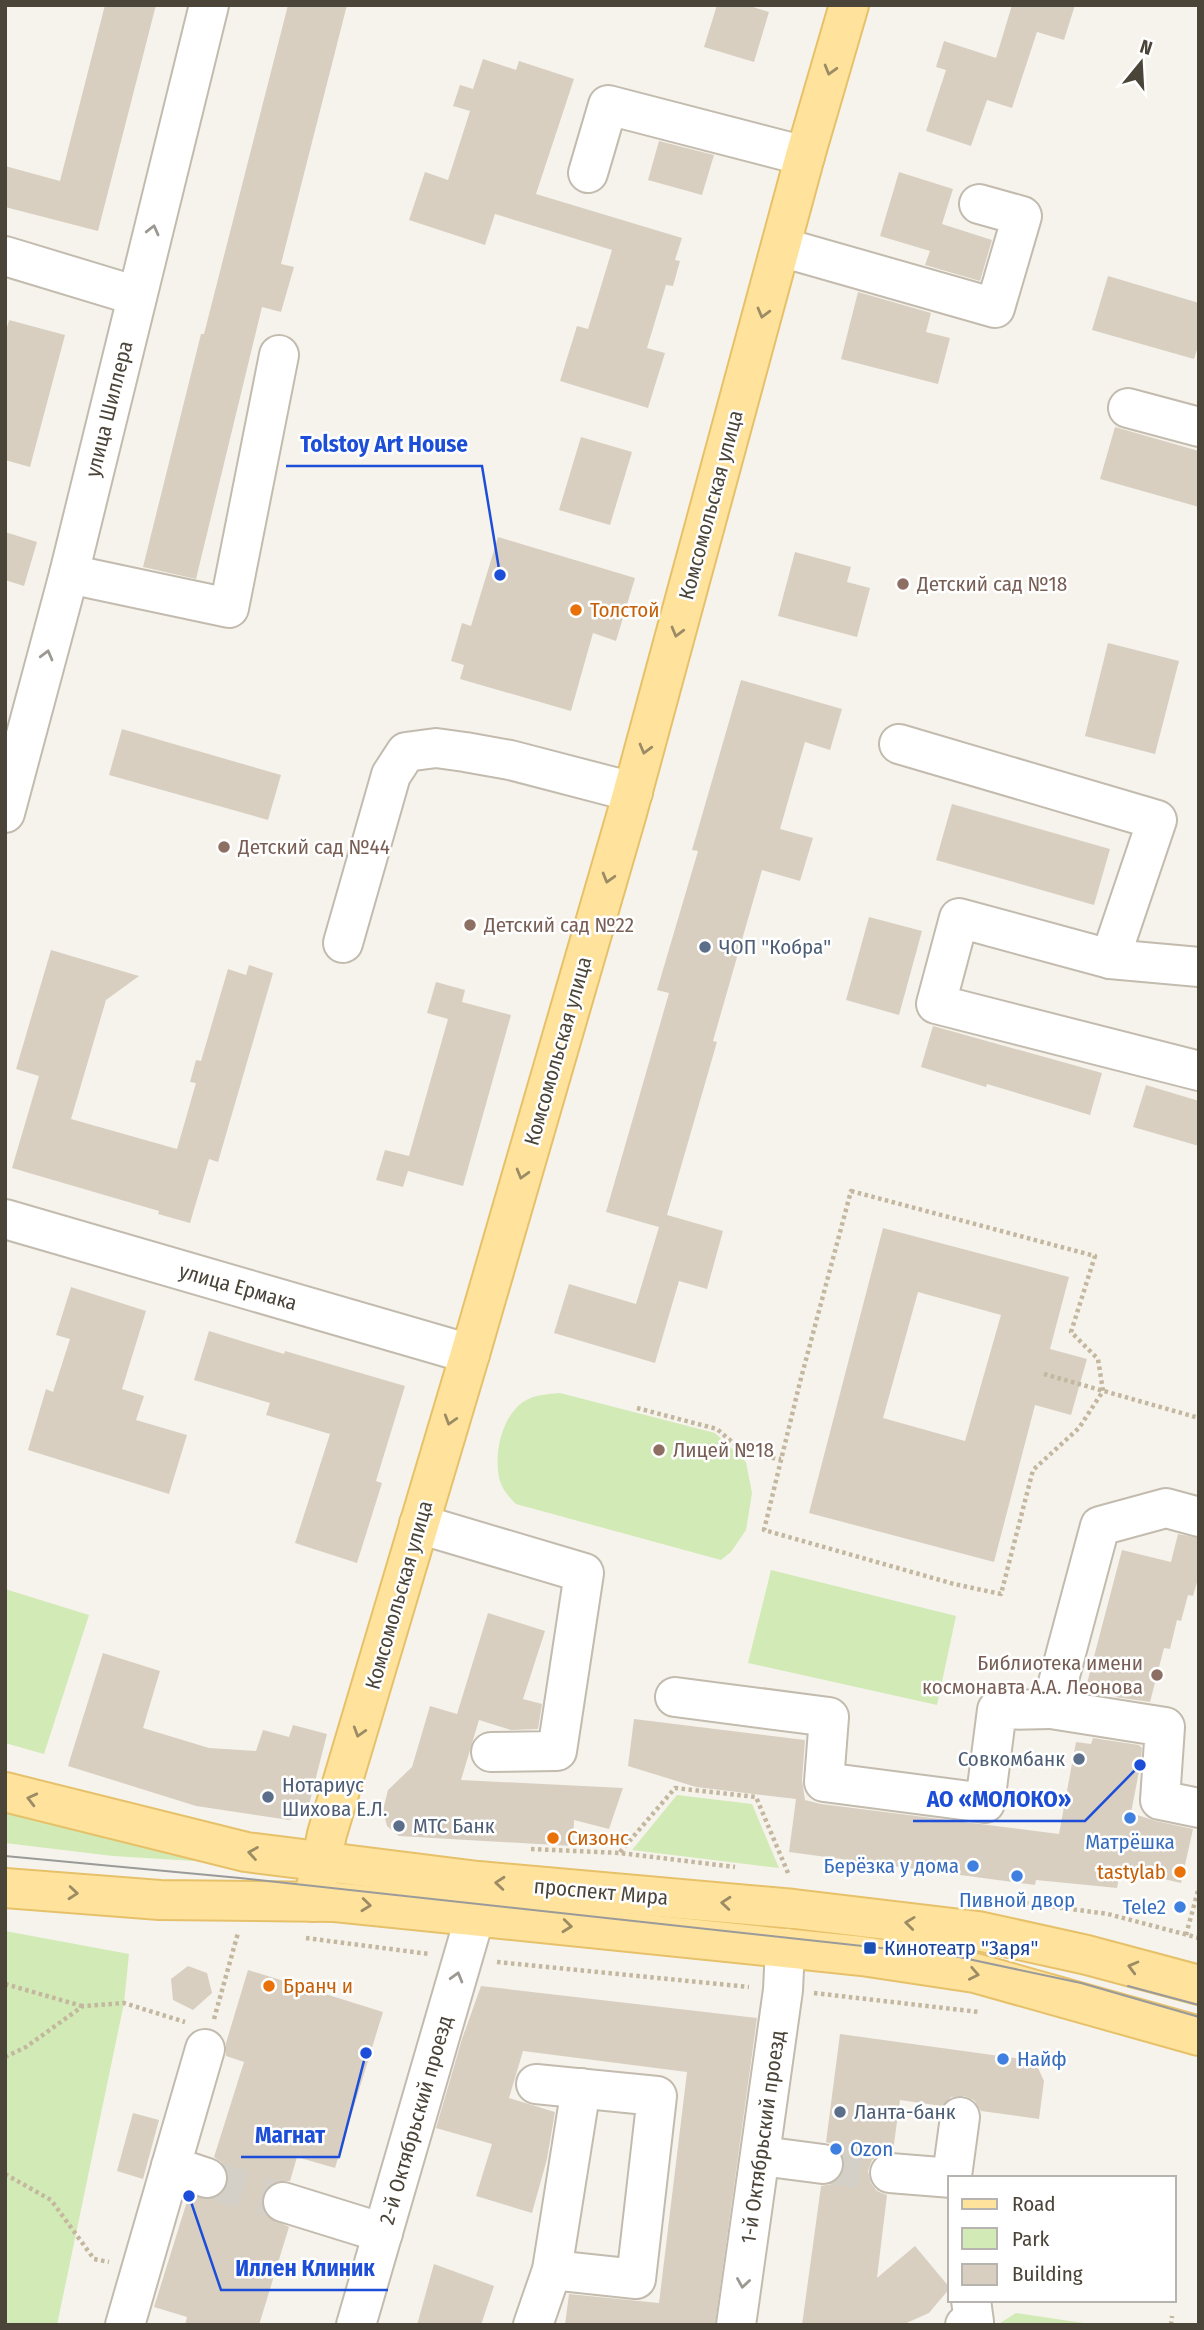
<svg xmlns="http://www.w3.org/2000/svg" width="1204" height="2330" viewBox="0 0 1204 2330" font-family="'Fira Sans Condensed',sans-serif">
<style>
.green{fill:#d2eab5}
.building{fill:#d8cfc1;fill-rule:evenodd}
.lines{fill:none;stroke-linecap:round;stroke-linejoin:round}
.minor-tunnel{stroke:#d4d0c8;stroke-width:38;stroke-dasharray:38 19;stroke-linecap:butt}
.minor-casing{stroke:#c2bbae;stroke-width:42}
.major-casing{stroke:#e6c16a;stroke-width:42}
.path{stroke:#c4b79f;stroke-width:4.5;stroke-dasharray:3.5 3.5;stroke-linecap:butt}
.minor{stroke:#fff;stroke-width:38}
.major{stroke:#ffe39c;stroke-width:38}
.tram{stroke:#9a9a9a;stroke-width:2}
.oneway{stroke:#9c8c66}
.oneway2{stroke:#9c9892}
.education-dot{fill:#8d6e63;stroke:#fff;stroke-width:2.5}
.food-dot{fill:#e8710a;stroke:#fff;stroke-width:2.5}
.service-dot{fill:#5c6f8a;stroke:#fff;stroke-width:2.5}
.shop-dot{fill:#3f7fe0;stroke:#fff;stroke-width:2.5}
.transit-dot{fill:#1a4fb4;stroke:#fff;stroke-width:2.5}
.labels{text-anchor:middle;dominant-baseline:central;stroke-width:5;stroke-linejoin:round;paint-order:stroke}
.street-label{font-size:21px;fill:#4b4439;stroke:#fff}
.education-label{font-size:21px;fill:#785e54;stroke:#fff;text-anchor:start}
.food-label{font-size:21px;fill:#c56008;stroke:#fff;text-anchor:start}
.service-label{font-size:21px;fill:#4e5e75;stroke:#fff;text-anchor:start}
.shop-label{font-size:21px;fill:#366cbe;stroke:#fff}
.transit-label{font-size:21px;fill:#164399;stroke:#fff;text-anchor:start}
.leader{fill:none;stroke:#1d4ed8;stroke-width:2.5}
.callout-dot{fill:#1d4ed8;stroke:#fff;stroke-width:2.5}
.callout-label{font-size:23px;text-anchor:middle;font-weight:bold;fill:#1d4ed8;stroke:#fff;stroke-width:5;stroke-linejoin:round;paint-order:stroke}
</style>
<rect width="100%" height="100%" fill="#f6f3ec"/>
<g class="green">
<path d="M560 1393 715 1433 746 1462 752 1493 746 1530 731 1552 721 1560 516 1504C508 1496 501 1488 499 1477 494 1452 502 1417 523 1402 533 1395 548 1394 560 1393Z"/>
<path d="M771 1570 956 1616 937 1705 748 1663Z"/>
<path d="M5 1589 89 1615 44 1754 5 1743Z"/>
<path d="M677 1795 752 1804 779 1868 632 1850Z"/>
<path d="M5 1809 227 1863 113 1856 5 1843Z"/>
<path d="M5 1931 129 1954 124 2003 57 2325H5Z"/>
<path d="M1016 2313 1097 2325H997Z"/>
</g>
<g class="building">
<path d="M105 5H156L98 231 5 207V166L60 181Z"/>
<path d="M288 5H347L281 264 294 267 281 312 262 307 196 579 143 567 201 334H204Z"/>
<path d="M717 5H747L769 12 754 62 704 47Z"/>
<path d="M1012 5H1075L1064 40 1037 32 1012 108 987 100 971 146 926 131 946 70 936 67 944 41 996 58Z"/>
<path d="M483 59 516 70 519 61 574 79 536 194 682 238 675 260 680 261 673 286 666 285 647 348 665 353 648 408 560 381 577 326 588 329 612 250 495 214 485 245 409 220 425 172 448 180 470 111 453 106 460 85 473 89Z"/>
<path d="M659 141 714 155 702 195 648 180Z"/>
<path d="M899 172 953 189 942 224 992 240 980 281 925 265 930 251 880 236Z"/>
<path d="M1108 276 1199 303V343L1194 359 1092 330Z"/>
<path d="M858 292 931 313 926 332 950 338 938 384 841 359Z"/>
<path d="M9 320 65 335 30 467 5 460V335Z"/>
<path d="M1115 427 1199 451V507L1100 479Z"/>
<path d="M581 437 632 452 610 525 559 510Z"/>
<path d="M5 532 37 542 24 586 5 580Z"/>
<path d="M498 537 635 578 616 641 593 633 571 711 460 679 464 665 451 661 462 623 471 626Z"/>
<path d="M795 552 851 567 847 582 870 588 857 637 778 616Z"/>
<path d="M1108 643 1179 661 1155 754 1085 736Z"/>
<path d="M741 680 842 709 830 750 805 742 780 829 813 838 800 881 762 870 713 1041 717 1042 667 1215 723 1231 707 1289 679 1281 655 1363 554 1333 569 1284 636 1304 659 1227 606 1212 669 993 657 990 698 851 692 850Z"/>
<path d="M122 729 281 775 268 820 109 775Z"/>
<path d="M952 804 1110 849 1094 905 936 860Z"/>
<path d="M869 917 922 931 899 1015 846 1000Z"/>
<path d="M51 950 139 976 106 1000 71 1119 177 1149 196 1083 190 1082 196 1060 201 1061 228 969 246 975 249 965 273 973 218 1162 209 1159 190 1223 158 1214 159 1211 12 1168 39 1076 16 1069Z"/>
<path d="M436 982 465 990 462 1002 511 1015 463 1186 408 1171 403 1187 376 1180 385 1150 409 1156 448 1019 427 1013Z"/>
<path d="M933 1026 1102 1073 1090 1115 987 1084 986 1087 921 1067Z"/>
<path d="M1146 1085 1199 1101V1146L1133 1127Z"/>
<path d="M883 1228 1069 1277 1050 1349 1087 1359 1071 1415 1035 1405 994 1562 809 1513ZM918 1292 1001 1315 965 1441 883 1418Z"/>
<path d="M71 1287 146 1311 122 1389 144 1396 136 1420 187 1435 169 1494 28 1450 46 1389 53 1392 70 1339 56 1335Z"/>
<path d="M209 1331 284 1354 285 1351 405 1386 376 1481 382 1483 357 1563 295 1543 330 1434 266 1415 270 1403 194 1380Z"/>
<path d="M1178 1534 1199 1538V1575L1193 1596 1188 1595 1181 1621 1177 1620 1170 1649 1164 1648 1150 1702 1115 1697V1695L1086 1687 1122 1550 1171 1562Z"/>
<path d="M488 1613 545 1631 523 1699 542 1704 538 1729 511 1730 479 1720 461 1780 623 1788 609 1829 574 1820 573 1846 399 1836 387 1826 383 1810 388 1790 412 1767 430 1706 457 1714Z"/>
<path d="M103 1653 160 1671 143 1728 209 1748 256 1751 263 1730 289 1737 293 1725 327 1734 307 1813 289 1820 196 1806 68 1766Z"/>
<path d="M634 1719 805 1740 802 1780 805 1800 821 1804 1059 1834 1076 1742 1091 1744 1093 1738 1139 1745 1142 1748 1141 1761 1131 1813 1156 1821 1193 1829 1181 1883 1121 1869 1117 1888 1036 1880 1035 1885 789 1852 796 1799 696 1787 628 1766Z"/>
<path d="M188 1966 207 1973 212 1993 193 2010 173 2000 171 1979Z"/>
<path d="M248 1970 383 2012 335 2168 297 2157 290 2181H278L269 2186 262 2195V2206L267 2216 289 2227 259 2325H185L187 2317 154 2307 189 2195 212 2199 222 2194 228 2184V2174L224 2164 214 2157 244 2062 226 2056V2043Z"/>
<path d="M481 1986 757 2018 715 2325H565L569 2294 659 2303 687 2072 523 2051 509 2098 555 2112 547 2159 532 2213 476 2196 492 2144 436 2128 462 2039Z"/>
<path d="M840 2034 1021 2059 1038 2068 1044 2081 1039 2119 981 2111 974 2100 964 2096 951 2097 942 2106 900 2100 893 2151 880 2154 872 2160 868 2171 871 2183 877 2191 887 2195 877 2278 915 2246 950 2288 929 2313 902 2325H802L821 2186 832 2184 841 2177 845 2168 843 2155 836 2146 826 2142Z"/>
<path d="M133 2113 159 2120 143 2179 117 2171Z"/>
<path d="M434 2264 494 2286 481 2325H417Z"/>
</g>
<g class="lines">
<g class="minor-tunnel">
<path d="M823 2164 890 2173"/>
<path d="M207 2178 283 2202"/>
</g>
<g class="minor-casing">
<g id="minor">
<path d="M588 173 608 105 805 156"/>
<path d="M781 247 995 308 1022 216 979 204"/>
<path d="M5 256 137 296"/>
<path d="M1128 408 1199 427"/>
<path d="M69 574 229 608 279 355"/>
<path d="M899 744 1157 820 1110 959"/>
<path d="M5 813 69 574 209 5"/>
<path d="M343 943 391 775 406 752 436 748 465 752 510 760 633 792"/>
<path d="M1199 967 1110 959 959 918 936 1004 1199 1071"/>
<path d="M5 1219 470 1354"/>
<path d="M419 1524 584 1573 557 1751 491 1752"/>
<path d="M675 1697 829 1717 824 1782 985 1803 997 1710 1051 1709 1100 1526 1166 1508 1199 1517"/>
<path d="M1051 1709 1165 1727 1160 1800 1199 1808"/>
<path d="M205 2049 171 2166 207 2178"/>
<path d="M536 2084 657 2096 636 2279 552 2270"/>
<path d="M762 2156 823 2164"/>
<path d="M890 2173 952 2178"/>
<path d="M952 2176 960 2117"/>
<path d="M283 2202 383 2233"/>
<path d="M125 2325 171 2166"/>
<path d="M356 2325 475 1916"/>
<path d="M533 2325 552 2270 581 2088"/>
<path d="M736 2325 783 1990 785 1948"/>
<path d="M965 2325 974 2322 971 2300"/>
</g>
</g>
<g class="major-casing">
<g id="major">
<path d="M5 1792 246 1852 478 1881 794 1909 978 1931 1087 1955 1199 1985"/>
<path d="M5 1888 160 1900 335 1902 862 1956 975 1973 1199 2036"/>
<path d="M313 1902 327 1834 470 1354 627 813 805 156 849 5"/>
</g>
</g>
<g class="path">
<path d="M851 1191 1095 1256 1071 1332 1098 1359 1103 1391 1079 1428 1033 1470 1001 1594 954 1584 764 1530 800 1382Z"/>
<path d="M1044 1374 1199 1418"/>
<path d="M637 1408 717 1429 746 1454 781 1459"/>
<path d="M531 1849 620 1853 735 1867"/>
<path d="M620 1852 675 1788 756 1797 788 1873"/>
<path d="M1018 1902 1108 1914 1199 1938"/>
<path d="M1186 1935 1199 1887"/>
<path d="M306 1938 429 1954"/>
<path d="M497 1962 749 1987"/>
<path d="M5 1984 82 2006"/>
<path d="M814 1993 979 2012"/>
<path d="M214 2019 238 1933"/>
<path d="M5 2057 26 2047 83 2006 124 2003 185 2022"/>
<path d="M5 2174 51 2200 94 2259 109 2262"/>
<path d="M1171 2325 1172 2316"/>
</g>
<use href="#minor" class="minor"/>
<use href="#major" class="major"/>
<g class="tram">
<path d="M5 1856 240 1878 954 1956 1081 1983 1199 2017"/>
<path d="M1128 1986 1199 2005"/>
</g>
</g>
<defs><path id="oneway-chevron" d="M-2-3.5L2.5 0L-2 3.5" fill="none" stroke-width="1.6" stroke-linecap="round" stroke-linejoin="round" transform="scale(1.75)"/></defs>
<g class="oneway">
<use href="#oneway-chevron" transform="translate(830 70) rotate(106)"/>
<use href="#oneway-chevron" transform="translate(763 313) rotate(105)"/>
<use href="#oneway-chevron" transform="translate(677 632) rotate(105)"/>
<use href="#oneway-chevron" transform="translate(645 749) rotate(105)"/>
<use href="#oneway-chevron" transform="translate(608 878) rotate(106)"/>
<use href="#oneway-chevron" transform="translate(522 1174) rotate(106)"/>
<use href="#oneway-chevron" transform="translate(450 1420) rotate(107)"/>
<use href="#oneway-chevron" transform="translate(359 1732) rotate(107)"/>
<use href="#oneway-chevron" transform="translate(32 1799) rotate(-166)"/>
<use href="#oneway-chevron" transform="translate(253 1853) rotate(-171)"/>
<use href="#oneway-chevron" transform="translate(500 1883) rotate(-175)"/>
<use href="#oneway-chevron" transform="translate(73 1893) rotate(5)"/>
<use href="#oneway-chevron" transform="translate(726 1903) rotate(-175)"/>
<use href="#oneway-chevron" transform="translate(366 1905) rotate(6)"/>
<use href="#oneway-chevron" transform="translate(910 1923) rotate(-173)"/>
<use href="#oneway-chevron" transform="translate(567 1926) rotate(6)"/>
<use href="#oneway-chevron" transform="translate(1133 1967) rotate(-165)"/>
<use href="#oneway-chevron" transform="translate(974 1974) rotate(11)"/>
</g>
<g class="oneway2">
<use href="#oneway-chevron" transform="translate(153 230) rotate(-76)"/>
<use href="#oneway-chevron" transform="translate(47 655) rotate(-75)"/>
<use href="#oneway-chevron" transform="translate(457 1977) rotate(-74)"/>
<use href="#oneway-chevron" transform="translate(743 2283) rotate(99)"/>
</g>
<g class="education-dot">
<circle cx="903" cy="584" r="7"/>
<circle cx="224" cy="847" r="7"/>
<circle cx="470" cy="925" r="7"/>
<circle cx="659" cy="1450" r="7"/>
<circle cx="1157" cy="1675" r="7"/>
</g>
<g class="food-dot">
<circle cx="576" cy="610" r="7"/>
<circle cx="553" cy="1838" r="7"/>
<circle cx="1180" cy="1872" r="7"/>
<circle cx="269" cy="1986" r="7"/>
</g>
<g class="service-dot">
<circle cx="705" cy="947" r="7"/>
<circle cx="1079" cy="1759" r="7"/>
<circle cx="268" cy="1797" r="7"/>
<circle cx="399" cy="1826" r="7"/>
<circle cx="840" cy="2112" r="7"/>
</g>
<g class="shop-dot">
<circle cx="1130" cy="1818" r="7"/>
<circle cx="973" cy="1866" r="7"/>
<circle cx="1017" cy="1876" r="7"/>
<circle cx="1180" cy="1907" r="7"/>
<circle cx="1003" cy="2059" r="7"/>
<circle cx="836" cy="2149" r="7"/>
</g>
<rect class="transit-dot" x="863" y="1941" width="14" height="14" rx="3.5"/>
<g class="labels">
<g class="street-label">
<text transform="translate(109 409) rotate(-76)">улица Шиллера</text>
<text transform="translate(711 505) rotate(-75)">Комсомольская улица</text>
<text transform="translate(558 1051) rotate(-74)">Комсомольская улица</text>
<text transform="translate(238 1287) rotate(16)">улица Ермака</text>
<text transform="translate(399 1595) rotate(-74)">Комсомольская улица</text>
<text transform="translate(601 1892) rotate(5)">проспект Мира</text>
<text transform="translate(416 2120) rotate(-74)">2-й Октябрьский проезд</text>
<text transform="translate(763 2137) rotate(-82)">1-й Октябрьский проезд</text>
</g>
<g class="education-label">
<text x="917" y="584">Детский сад №18</text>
<text x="238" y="847">Детский сад №44</text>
<text x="484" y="925">Детский сад №22</text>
<text x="673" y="1450">Лицей №18</text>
<text x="1143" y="1663" text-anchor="end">Библиотека имени<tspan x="1143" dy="24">космонавта А.А. Леонова</tspan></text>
</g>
<g class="food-label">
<text x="590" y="610">Толстой</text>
<text x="567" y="1838">Сизонс</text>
<text x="1166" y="1872" text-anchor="end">tastylab</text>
<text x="283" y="1986">Бранч и</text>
</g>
<g class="service-label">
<text x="719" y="947">ЧОП "Кобра"</text>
<text x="1065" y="1759" text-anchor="end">Совкомбанк</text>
<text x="282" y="1785">Нотариус<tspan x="282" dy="24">Шихова Е.Л.</tspan></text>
<text x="413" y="1826">МТС Банк</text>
<text x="854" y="2112">Ланта-банк</text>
</g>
<g class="shop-label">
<text x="1130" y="1842">Матрёшка</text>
<text x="959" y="1866" text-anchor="end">Берёзка у дома</text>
<text x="1017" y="1900">Пивной двор</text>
<text x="1166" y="1907" text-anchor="end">Tele2</text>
<text x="1017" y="2059" text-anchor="start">Найф</text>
<text x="850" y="2149" text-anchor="start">Ozon</text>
</g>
<g class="transit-label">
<text x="884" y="1948">Кинотеатр "Заря"</text>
</g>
</g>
<path class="leader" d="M500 575L482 466H286M1140 1765L1085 1821H913M366 2053L339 2157H241M189 2196L221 2290H388"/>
<g class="callout-dot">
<circle cx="500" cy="575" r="7"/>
<circle cx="1140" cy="1765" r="7"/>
<circle cx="366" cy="2053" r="7"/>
<circle cx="189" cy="2196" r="7"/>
</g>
<g class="callout-label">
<text x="384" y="452">Tolstoy Art House</text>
<text x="999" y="1807">АО «МОЛОКО»</text>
<text x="290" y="2143">Магнат</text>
<text x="305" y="2276">Иллен Клиник</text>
</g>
<rect width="1204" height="2330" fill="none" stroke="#4b4439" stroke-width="14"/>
<rect x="948" y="2176" width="228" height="126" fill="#ffffff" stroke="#b7b4b0" stroke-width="2"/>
<rect x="962" y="2199" width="35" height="10" fill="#ffe39c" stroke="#b7b4b0" stroke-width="2"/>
<text x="1012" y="2211" font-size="21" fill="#4b4439">Road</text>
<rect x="962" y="2228" width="35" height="21" fill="#d2eab5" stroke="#b7b4b0" stroke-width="2"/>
<text x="1012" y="2246" font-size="21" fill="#4b4439">Park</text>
<rect x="962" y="2264" width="35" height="21" fill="#d8cfc1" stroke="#b7b4b0" stroke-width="2"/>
<text x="1012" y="2281" font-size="21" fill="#4b4439">Building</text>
<g transform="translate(1141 63) rotate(18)" stroke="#ffffff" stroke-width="5" paint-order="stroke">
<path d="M0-5L12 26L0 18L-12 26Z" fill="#4b4439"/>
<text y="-10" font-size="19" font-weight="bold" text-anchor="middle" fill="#4b4439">N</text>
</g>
</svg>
